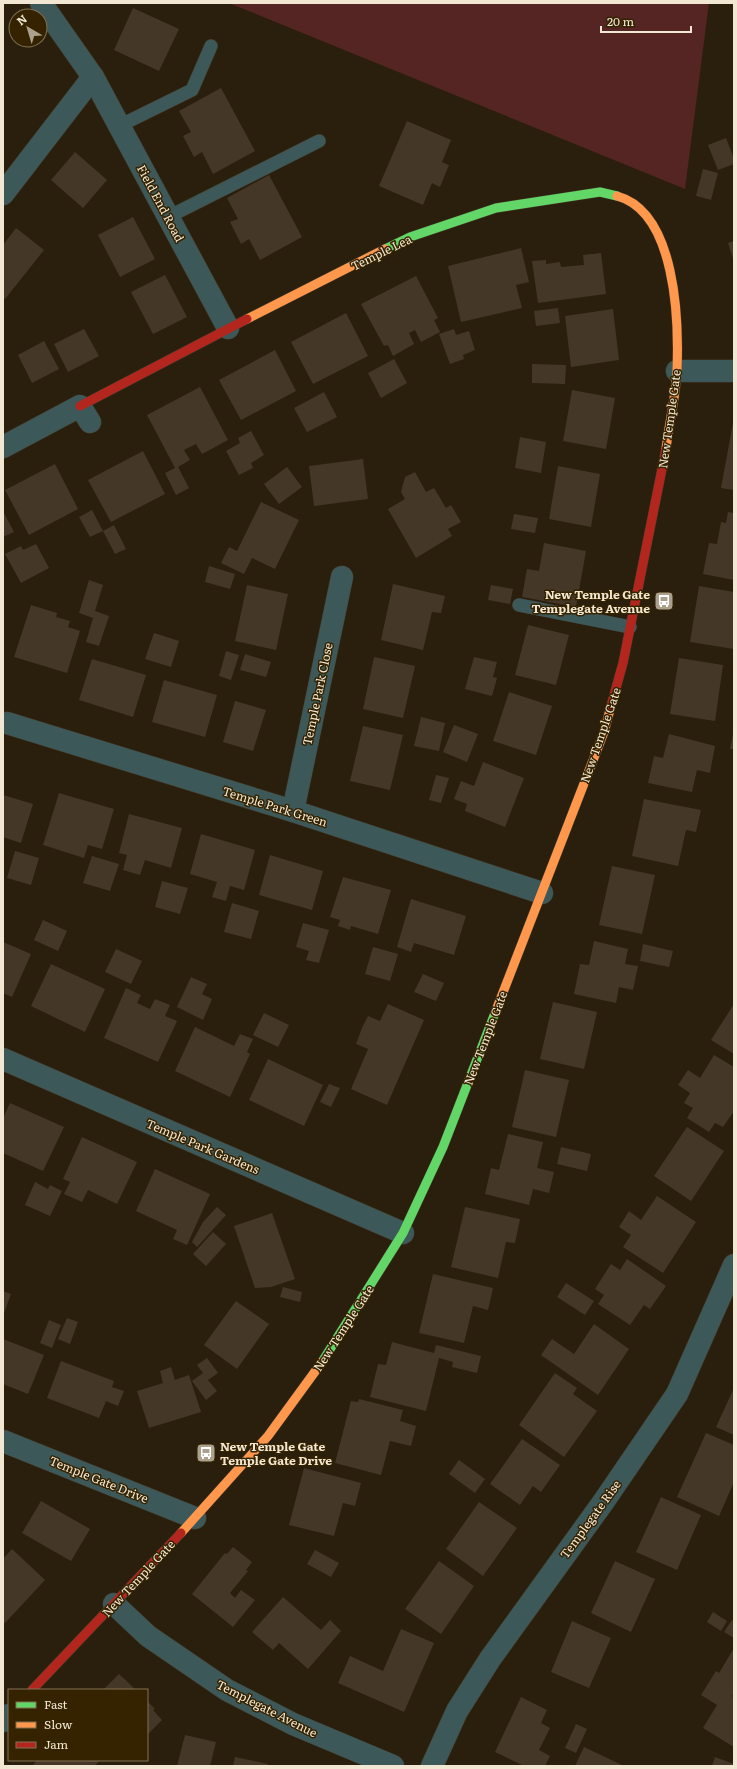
<svg xmlns="http://www.w3.org/2000/svg" width="737" height="1769" viewBox="0 0 737 1769" font-family="Literata,serif">
<style>
.green{fill:#542522}
.building{fill:#443727}
.lines{fill:none;stroke-linecap:round;stroke-linejoin:round}
.lane-casing{stroke:#433a2a;stroke-width:14}
.street-casing{stroke:#433a2a;stroke-width:23}
.fast-casing{stroke:#433a2a;stroke-width:10}
.slow-casing{stroke:#433a2a;stroke-width:10}
.jam-casing{stroke:#433a2a;stroke-width:10}
.lane{stroke:#3d5858;stroke-width:13}
.street{stroke:#3d5858;stroke-width:22}
.fast{stroke:#63d668;stroke-width:9}
.slow{stroke:#ff974d;stroke-width:9}
.jam{stroke:#b3261e;stroke-width:9}
.labels{text-anchor:middle;dominant-baseline:central;stroke-width:3;stroke-linejoin:round;paint-order:stroke}
.street-label{font-size:12px;fill:#f2e7d2;stroke:#352300}
.poi-label{font-size:12px;font-weight:bold;fill:#f2e7d2;stroke:#352300;text-anchor:end}
</style>
<rect width="100%" height="100%" fill="#291f0c"/>
<path class="green" d="M229 3H709L685 189Z"/>
<g class="building">
<path d="M133 8 179 29 159 71 114 50Z"/>
<path d="M221 88 255 151 213 174 202 152 194 157 183 136 191 132 179 111Z"/>
<path d="M407 121 451 140 442 162 449 165 440 187 432 183 423 205 379 186Z"/>
<path d="M726 138 734 159V164L718 170 708 145Z"/>
<path d="M75 152 107 180 83 208 51 180Z"/>
<path d="M703 169 718 173 711 200 696 196Z"/>
<path d="M269 175 302 237 260 260 249 239 241 244 230 222 238 219 227 198Z"/>
<path d="M133 217 155 259 120 277 98 235Z"/>
<path d="M16 228 44 250 5 299 3 297V245Z"/>
<path d="M734 241V262L728 243Z"/>
<path d="M521 248 529 282 516 285 522 308 461 322 448 266Z"/>
<path d="M601 253 606 294 538 303 532 261 546 260V264L560 262 561 267 584 265 583 255Z"/>
<path d="M165 275 187 317 153 334 131 292Z"/>
<path d="M416 276 438 318 434 320 440 332 421 342 415 330 409 333 414 344 393 356 388 345 384 346 361 304Z"/>
<path d="M558 308 560 323 536 326 534 311Z"/>
<path d="M613 309 619 360 571 367 565 316Z"/>
<path d="M346 313 368 356 313 384 291 342Z"/>
<path d="M84 329 99 356 68 372 54 344Z"/>
<path d="M454 329 456 335 469 331 475 350 463 355 464 359 450 364 439 334Z"/>
<path d="M44 341 59 369 32 383 18 355Z"/>
<path d="M275 350 296 391 241 420 219 380Z"/>
<path d="M394 359 407 383 381 398 368 373Z"/>
<path d="M532 364 566 365 565 384 532 383Z"/>
<path d="M200 387 228 440 202 454 196 444 184 450 190 460 178 467 189 488 176 495 165 473 175 468 147 415Z"/>
<path d="M572 390 615 398 606 449 563 441Z"/>
<path d="M324 392 337 417 307 432 294 408Z"/>
<path d="M733 423H734V490L721 488Z"/>
<path d="M251 431 264 455 251 463 253 468 239 475 226 451 240 443 238 438Z"/>
<path d="M520 437 546 442 541 473 515 468Z"/>
<path d="M143 451 165 494 111 522 88 480Z"/>
<path d="M363 459 368 499 314 506 309 466Z"/>
<path d="M55 464 78 509 29 535 5 490Z"/>
<path d="M558 466 600 474 591 527 549 519Z"/>
<path d="M287 467 302 487 279 504 264 484Z"/>
<path d="M415 472 426 492 434 488 446 508 451 505 461 522 448 529 452 536 416 558 388 509 405 499 401 492 405 477Z"/>
<path d="M261 502 299 520 275 569 252 558 244 574 221 563 229 547 237 551Z"/>
<path d="M92 510 103 531 90 537 79 517Z"/>
<path d="M3 511 14 532 3 537Z"/>
<path d="M728 512 734 513V580L703 574 709 543 717 544 721 522 726 523Z"/>
<path d="M514 514 538 518 535 533 511 529Z"/>
<path d="M114 525 126 549 115 554 103 531Z"/>
<path d="M544 543 586 551 576 607 522 597 527 569 539 571Z"/>
<path d="M36 544 49 568 21 583 5 554 21 546 23 550Z"/>
<path d="M209 566 235 574 230 589 205 582Z"/>
<path d="M89 580 103 585 95 611 109 616 99 646 86 642 93 618 79 613Z"/>
<path d="M393 584 445 596 441 613 432 612 423 650 381 640Z"/>
<path d="M247 585 288 594 276 650 235 641Z"/>
<path d="M491 585 513 589 510 604 488 600Z"/>
<path d="M699 586 734 592V649L690 642Z"/>
<path d="M31 605 57 613 56 617 70 621 68 627 80 631 67 673 14 657Z"/>
<path d="M528 625 569 635 556 685 515 675Z"/>
<path d="M154 633 179 641 171 667 145 659Z"/>
<path d="M226 651 239 655 231 680 219 676Z"/>
<path d="M245 654 271 662 266 677 240 670Z"/>
<path d="M374 657 415 666 403 718 363 709Z"/>
<path d="M474 657 497 662 493 677 497 678 492 696 465 689Z"/>
<path d="M679 658 723 665 715 721 670 714Z"/>
<path d="M92 659 146 675 133 717 79 700Z"/>
<path d="M164 680 217 695 205 737 152 722Z"/>
<path d="M509 692 552 706 536 755 493 741Z"/>
<path d="M235 701 266 710 253 751 223 742Z"/>
<path d="M421 717 445 723 439 751 414 746Z"/>
<path d="M454 725 478 734 467 762 443 752Z"/>
<path d="M363 726 403 735 390 790 350 781Z"/>
<path d="M669 734 715 746 710 773 697 770 692 792 648 783 654 756 663 758Z"/>
<path d="M733 734H734V749H730Z"/>
<path d="M483 762 524 778 505 827 465 811 467 804 454 799 461 781 474 786Z"/>
<path d="M436 775 449 778 441 803 429 800Z"/>
<path d="M59 793 114 809 102 849 88 845 84 858 43 845Z"/>
<path d="M3 795 33 804 21 843 3 837Z"/>
<path d="M644 799 701 810 696 832 686 830 678 866 632 856Z"/>
<path d="M129 814 182 828 171 868 145 860 140 875 123 870 127 855 119 853Z"/>
<path d="M201 834 255 850 244 890 230 886 226 901 212 897 217 882 190 874Z"/>
<path d="M15 851 39 858 31 885 7 878Z"/>
<path d="M270 855 323 871 312 910 259 895Z"/>
<path d="M92 856 119 864 110 891 83 883Z"/>
<path d="M612 866 655 875 642 934 599 925Z"/>
<path d="M343 877 391 890 378 934 351 926 350 930 338 926 340 920 330 917Z"/>
<path d="M162 881 188 888 180 914 155 907Z"/>
<path d="M411 899 466 916 454 955 414 943 411 952 397 947Z"/>
<path d="M232 903 259 911 251 939 224 932Z"/>
<path d="M43 920 67 931 58 951 34 940Z"/>
<path d="M303 923 329 930 319 963 306 960 309 951 296 947Z"/>
<path d="M594 941 628 949 625 964 638 966 633 990 619 987 616 1003 574 994 580 964 589 965Z"/>
<path d="M3 942 31 954 12 997 3 993Z"/>
<path d="M643 944 673 951 669 967 640 961Z"/>
<path d="M373 947 398 954 390 981 365 974Z"/>
<path d="M116 949 142 961 131 984 105 972Z"/>
<path d="M51 964 105 989 85 1032 31 1006Z"/>
<path d="M423 974 444 983 436 1001 414 992Z"/>
<path d="M191 977 207 984 202 994 212 999 203 1020 177 1007Z"/>
<path d="M126 988 141 995 137 1003 150 1009 155 999 170 1005 165 1016 177 1021 158 1062 104 1038Z"/>
<path d="M553 1002 597 1012 584 1069 540 1059Z"/>
<path d="M388 1004 424 1020 387 1105 351 1089 368 1049 356 1044 362 1028 368 1016 380 1021Z"/>
<path d="M734 1004V1054L711 1040Z"/>
<path d="M264 1013 289 1025 278 1047 253 1035Z"/>
<path d="M195 1027 234 1046 240 1034 253 1039 247 1052 250 1054 230 1097 175 1071Z"/>
<path d="M714 1055 734 1067V1111L723 1127 715 1123 709 1132 687 1118 693 1108 684 1103 690 1093 678 1085 688 1070 700 1078Z"/>
<path d="M268 1059 323 1085 304 1126 249 1100Z"/>
<path d="M525 1070 569 1080 556 1137 512 1127Z"/>
<path d="M329 1084 340 1088 331 1107 320 1102Z"/>
<path d="M10 1103 64 1127 43 1171 3 1153V1118Z"/>
<path d="M687 1127 724 1151 691 1201 654 1176Z"/>
<path d="M508 1134 543 1142 537 1168 554 1172 549 1193 533 1189 529 1205 485 1194 491 1168 499 1170Z"/>
<path d="M82 1137 137 1162 117 1204 88 1190 82 1202 64 1194 70 1182 63 1179Z"/>
<path d="M561 1147 591 1154 587 1171 557 1164Z"/>
<path d="M155 1169 210 1194 187 1245 173 1239 177 1230 136 1211Z"/>
<path d="M35 1182 48 1189 50 1185 62 1191 50 1216 25 1205Z"/>
<path d="M657 1196 696 1222 663 1273 623 1247 631 1235 619 1227 629 1211 641 1220Z"/>
<path d="M217 1207 226 1215 197 1247 192 1242 203 1222Z"/>
<path d="M465 1207 520 1219 515 1243 506 1242 498 1278 451 1267Z"/>
<path d="M272 1213 295 1279 271 1287 255 1288 234 1226Z"/>
<path d="M213 1232 226 1244 206 1266 193 1254Z"/>
<path d="M627 1259 666 1286 650 1309 644 1305 630 1325 598 1304 604 1295 595 1289 611 1264 620 1270Z"/>
<path d="M433 1274 493 1288 488 1310 473 1306 464 1343 419 1333Z"/>
<path d="M566 1283 594 1301 585 1315 557 1297Z"/>
<path d="M283 1287 302 1292 300 1302 280 1297Z"/>
<path d="M3 1291 11 1294 3 1316Z"/>
<path d="M236 1301 269 1324 237 1369 204 1345Z"/>
<path d="M67 1318 78 1322 70 1344 58 1339Z"/>
<path d="M49 1320 61 1325 52 1348 40 1343Z"/>
<path d="M594 1324 629 1349 598 1395 541 1355 552 1339 574 1354Z"/>
<path d="M3 1339 44 1355 28 1394 3 1384Z"/>
<path d="M392 1342 434 1353 436 1345 481 1356 477 1373 452 1367 453 1362 439 1358 426 1411 370 1397 378 1364 386 1365Z"/>
<path d="M207 1358 218 1373 208 1380 217 1391 206 1400 192 1381 203 1373 197 1365Z"/>
<path d="M61 1361 114 1381 112 1387 124 1391 118 1406 106 1401 99 1418 47 1398Z"/>
<path d="M171 1367 175 1380 189 1375 201 1412 149 1428 137 1391 163 1383 160 1371Z"/>
<path d="M555 1373 577 1388 573 1394 597 1411 564 1457 519 1425Z"/>
<path d="M734 1388V1435L716 1427Z"/>
<path d="M359 1399 403 1410 400 1421 416 1426 411 1446 390 1441 381 1475 335 1463 351 1401 358 1402Z"/>
<path d="M706 1433 734 1445V1482L719 1516 677 1497Z"/>
<path d="M522 1439 560 1465 541 1492 533 1486 520 1505 490 1484Z"/>
<path d="M459 1460 485 1479 475 1493 449 1474Z"/>
<path d="M304 1468 361 1483 355 1506 343 1503 334 1536 289 1525Z"/>
<path d="M661 1497 701 1515 677 1570 636 1552Z"/>
<path d="M41 1501 90 1529 71 1561 22 1533Z"/>
<path d="M479 1502 517 1528 483 1576 446 1549Z"/>
<path d="M233 1547 252 1562 246 1570 248 1571 230 1593 235 1598 241 1590 255 1600 233 1627 192 1594 225 1553 227 1554Z"/>
<path d="M12 1549 45 1580 5 1623 3 1621V1559Z"/>
<path d="M315 1550 339 1563 331 1577 307 1564Z"/>
<path d="M439 1561 474 1586 441 1634 405 1609Z"/>
<path d="M615 1561 655 1579 631 1632 591 1613Z"/>
<path d="M283 1597 321 1630 330 1620 341 1631 308 1669 279 1643 273 1650 252 1632Z"/>
<path d="M713 1612 727 1621 721 1631 707 1622Z"/>
<path d="M732 1620 734 1621V1638L724 1632Z"/>
<path d="M572 1621 611 1638 589 1688 551 1672Z"/>
<path d="M401 1629 434 1643 404 1712 338 1683 350 1656 383 1671Z"/>
<path d="M734 1648V1693L732 1696 734 1698V1747L703 1728 717 1705 701 1695 716 1671 719 1673Z"/>
<path d="M119 1674 136 1690H103Z"/>
<path d="M521 1697 547 1710 541 1723 550 1728 539 1750 550 1756 545 1766H524L495 1752Z"/>
<path d="M147 1701 155 1709 153 1710 162 1720 147 1735Z"/>
<path d="M576 1724 587 1729 576 1753 565 1748Z"/>
<path d="M185 1735 216 1742 210 1766H177Z"/>
<path d="M584 1747 624 1766H575Z"/>
<path d="M235 1757 268 1764 267 1766H233Z"/>
<path d="M715 1757 734 1764V1766H712Z"/>
<path d="M37 1760H100L95 1766H34L33 1765Z"/>
</g>
<g class="lines">
<g class="lane-casing">
<g id="lane">
<path d="M119 126 192 90 211 46"/>
<path d="M168 217 319 141"/>
<path d="M519 605 630 627"/>
</g>
</g>
<g class="street-casing">
<g id="street">
<path d="M41 3 93 77 228 328"/>
<path d="M3 194 93 77"/>
<path d="M677 371H734"/>
<path d="M3 447 80 406 90 422"/>
<path d="M7 723 293 811 542 893"/>
<path d="M293 811 342 577"/>
<path d="M3 1059 403 1233"/>
<path d="M3 1441 195 1518"/>
<path d="M114 1604 148 1636 227 1690 293 1724 393 1766"/>
<path d="M3 1721 9 1715"/>
<path d="M432 1766 457 1711 490 1659 604 1501 677 1394 734 1265"/>
</g>
</g>
<g class="fast-casing">
<g id="fast">
<path d="M385 249 410 237 496 208 600 192 617 196"/>
<path d="M322 1362 403 1233 443 1147 495 1013"/>
</g>
</g>
<g class="slow-casing">
<g id="slow">
<path d="M617 196C676 212 679 320 677 370 676 396 669 423 666 449"/>
<path d="M247 319 385 249"/>
<path d="M495 1013 604 732 611 706"/>
<path d="M181 1533 268 1436 322 1362"/>
</g>
</g>
<g class="jam-casing">
<g id="jam">
<path d="M80 406 247 319"/>
<path d="M611 706 623 663 666 449"/>
<path d="M32 1690 181 1533"/>
</g>
</g>
<use href="#lane" class="lane"/>
<use href="#street" class="street"/>
<use href="#fast" class="fast"/>
<use href="#slow" class="slow"/>
<use href="#jam" class="jam"/>
</g>
<defs>
<g id="bus-square" transform="scale(1)"><rect x="-9" y="-9" width="18" height="18" rx="4" fill="#aca18d" stroke="#352300"/><path d="M-5-6H5V4H4V6H2V4H-2V6H-4V4H-5ZM-3.5-4V0h7V-4ZM-3.5 1.2v1.5H-2V1.2ZM2 1.2v1.5H3.5V1.2Z" fill="#fff"/></g>
</defs>
<g fill-rule="evenodd">
<use href="#bus-square" x="664" y="601"/>
<use href="#bus-square" x="206" y="1453"/>
</g>
<g class="labels">
<g class="street-label">
<text transform="translate(161 203) rotate(62)">Field End Road</text>
<text transform="translate(381 252) rotate(-26)">Temple Lea</text>
<text transform="translate(669 419) rotate(-82)">New Temple Gate</text>
<text transform="translate(317 694) rotate(-78)">Temple Park Close</text>
<text transform="translate(600 735) rotate(-71)">New Temple Gate</text>
<text transform="translate(275 806) rotate(17)">Temple Park Green</text>
<text transform="translate(485 1038) rotate(-69)">New Temple Gate</text>
<text transform="translate(203 1146) rotate(23)">Temple Park Gardens</text>
<text transform="translate(343 1328) rotate(-57)">New Temple Gate</text>
<text transform="translate(99 1479) rotate(22)">Temple Gate Drive</text>
<text transform="translate(590 1519) rotate(-54)">Templegate Rise</text>
<text transform="translate(138 1578) rotate(-47)">New Temple Gate</text>
<text transform="translate(267 1708) rotate(27)">Templegate Avenue</text>
</g>
<g class="poi-label">
<text x="650" y="594">New Temple Gate<tspan x="650" dy="14">Templegate Avenue</tspan></text>
<text x="220" y="1446" text-anchor="start">New Temple Gate<tspan x="220" dy="14">Temple Gate Drive</tspan></text>
</g>
</g>
<rect width="737" height="1769" fill="none" stroke="#f2e7d2" stroke-width="8"/>
<rect x="8" y="1689" width="140" height="72" fill="#352300" stroke="#817154"/>
<rect x="16" y="1702" width="20" height="6" fill="#63d668" stroke="#817154"/>
<text x="44" y="1709" font-size="12" fill="#f2e7d2">Fast</text>
<rect x="16" y="1722" width="20" height="6" fill="#ff974d" stroke="#817154"/>
<text x="44" y="1729" font-size="12" fill="#f2e7d2">Slow</text>
<rect x="16" y="1742" width="20" height="6" fill="#b3261e" stroke="#817154"/>
<text x="44" y="1749" font-size="12" fill="#f2e7d2">Jam</text>
<g transform="translate(28 28) rotate(322)"><circle r="19" fill="#352300" stroke="#817154"/>
<path d="M0-3L7 15L0 10L-7 15Z" fill="#aca18d"/>
<text y="-6" font-size="11" font-weight="bold" text-anchor="middle" fill="#f2e7d2">N</text>
</g>
<path d="M601 26v6h90v-6" fill="none" stroke="#f2e7d2" stroke-width="2"/>
<text x="607" y="26" font-size="12" fill="#f2e7d2" stroke="#352300" stroke-width="3" paint-order="stroke">20 m</text>
</svg>
